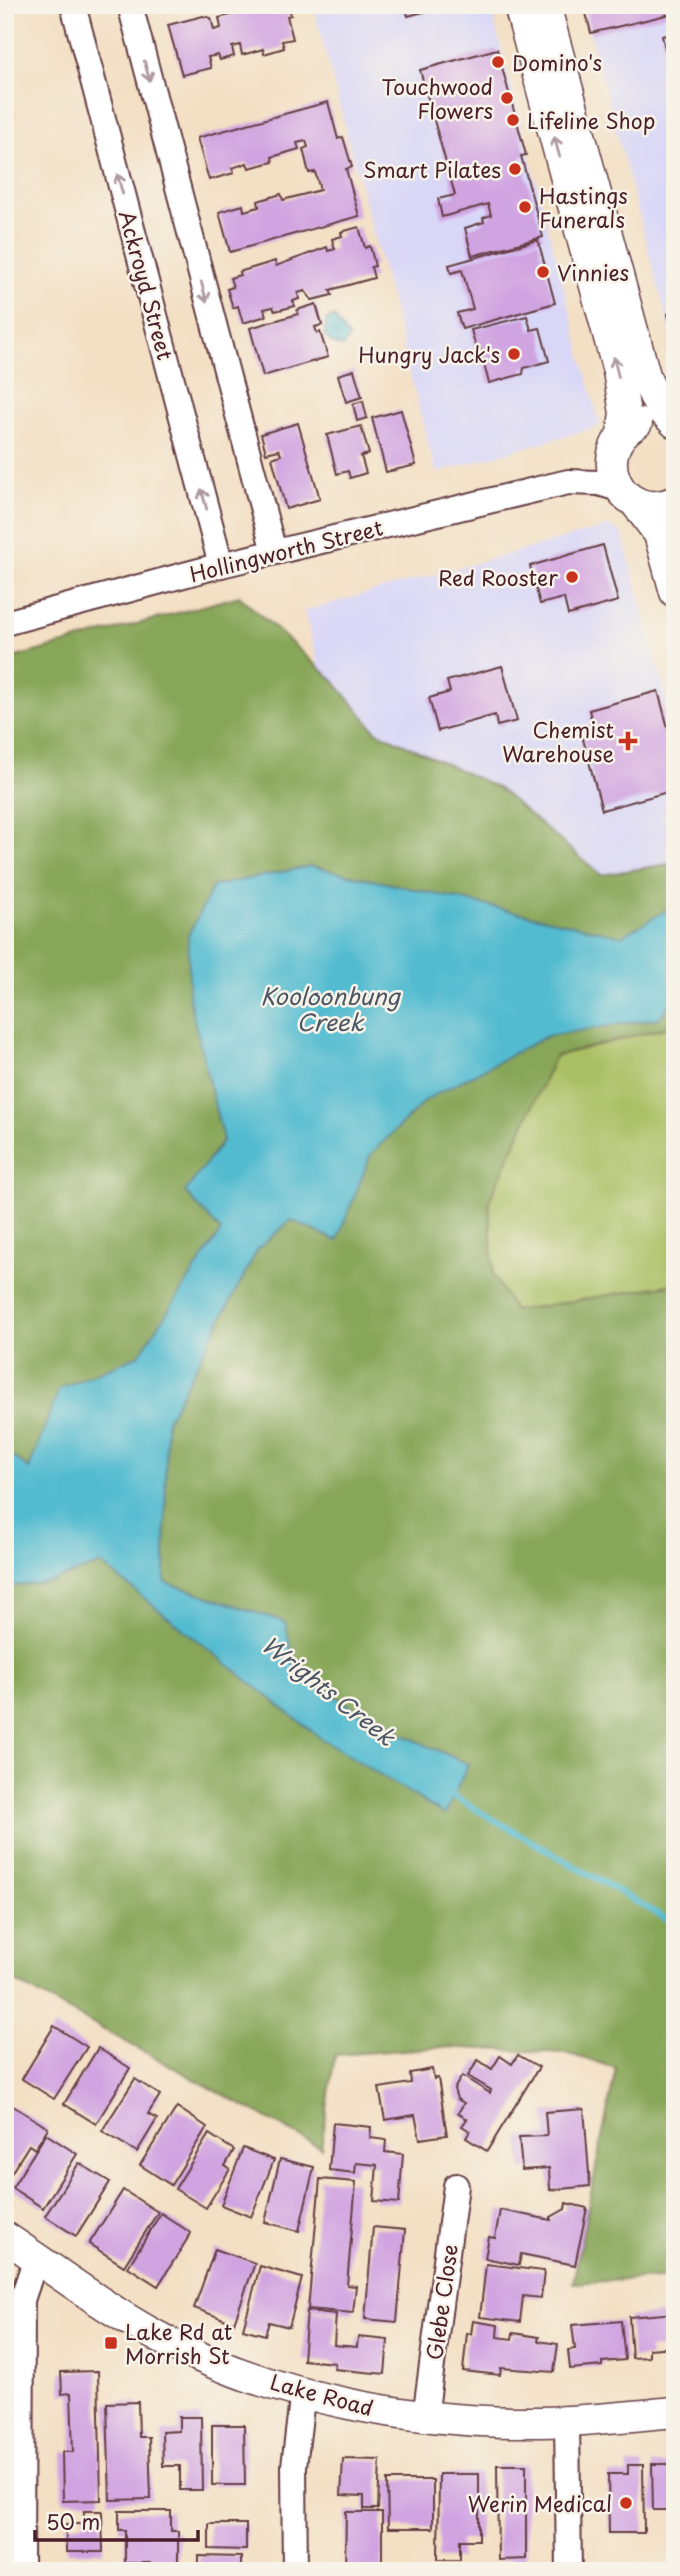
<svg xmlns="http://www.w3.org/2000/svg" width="680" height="2576" viewBox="0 0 680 2576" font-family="'Playpen Sans',sans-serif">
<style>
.built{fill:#d9d7f7}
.green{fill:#aabf63;stroke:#7a6f47;stroke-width:2}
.forest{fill:#87a659;stroke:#686242;stroke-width:2}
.water{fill:#53bbd0;stroke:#4e6d7e;stroke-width:2}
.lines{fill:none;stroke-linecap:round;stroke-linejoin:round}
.stream{stroke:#53bbd0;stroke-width:6}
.building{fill:#d0a3e1}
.minor-casing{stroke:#633c42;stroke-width:28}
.major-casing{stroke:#633c42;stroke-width:33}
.minor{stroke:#fff;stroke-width:24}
.major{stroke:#fff;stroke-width:30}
.oneway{stroke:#ae9aa0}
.poi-dot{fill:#c8321e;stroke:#f7f3e8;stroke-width:2.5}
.labels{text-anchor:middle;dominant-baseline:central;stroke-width:5;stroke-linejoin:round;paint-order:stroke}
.poi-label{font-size:21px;fill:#4a1f2b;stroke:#f7f3e8;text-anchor:end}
.street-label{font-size:21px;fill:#4a1f2b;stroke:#f7f3e8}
.water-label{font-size:23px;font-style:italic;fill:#4d5665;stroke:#f7f3e8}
</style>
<rect width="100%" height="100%" fill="#f7f3e8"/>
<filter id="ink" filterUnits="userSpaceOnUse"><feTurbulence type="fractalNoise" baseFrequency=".0143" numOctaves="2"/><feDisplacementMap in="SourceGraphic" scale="14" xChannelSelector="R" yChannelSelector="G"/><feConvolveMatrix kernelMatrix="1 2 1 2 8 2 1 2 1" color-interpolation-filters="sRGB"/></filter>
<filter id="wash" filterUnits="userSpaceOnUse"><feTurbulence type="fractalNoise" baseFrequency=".00686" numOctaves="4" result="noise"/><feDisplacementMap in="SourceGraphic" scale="28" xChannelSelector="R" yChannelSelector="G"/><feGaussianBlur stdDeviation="1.57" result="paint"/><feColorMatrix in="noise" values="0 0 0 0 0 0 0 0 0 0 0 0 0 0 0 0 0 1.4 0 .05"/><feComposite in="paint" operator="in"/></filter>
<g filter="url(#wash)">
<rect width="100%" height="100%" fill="#f3dfc3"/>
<g class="built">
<path d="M313 5H490L600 426 436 473Z"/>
<path d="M582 5H675V348L652 264Z"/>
<path d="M609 526 622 533 675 730V863L601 875 498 788 376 731 319 668 304 611Z"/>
</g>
<path class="green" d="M675 1019V1284L514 1311 493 1275 489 1200 555 1056 668 1027Z"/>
<path class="forest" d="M239 596 333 680 376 731 498 788 601 875 675 863V1019L668 1027 555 1056 489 1201 493 1275 514 1311 675 1284V2277L573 2283 616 2068 565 2053 445 2047 335 2055 321 2148 5 1976V660Z"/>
<g class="water">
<path d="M334 317 349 338 343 347 331 343 325 335 326 320Z"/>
<path d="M311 866 622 936 675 905V999L659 1018 547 1036 427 1099 371 1154 337 1241 291 1220 258 1249 166 1422 165 1582 285 1622 296 1671 375 1722 468 1764 445 1815 319 1737 101 1564 49 1582 5 1587V1451L29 1469 59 1389 139 1355 221 1231 185 1192 223 1140 189 999 188 936 213 886Z"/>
</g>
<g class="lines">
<path class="stream" d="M446 1792 675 1924"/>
</g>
<g id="blocks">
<g class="building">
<path d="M251 5H288L291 15 287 16 293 39 282 41 284 48 264 54 263 49 242 55 240 45 232 47 234 56 220 60 218 55 208 57 211 68 182 75 168 25 203 16 211 18 214 30 221 28 219 18 252 9Z"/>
<path d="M405 5H447V6L408 16Z"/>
<path d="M584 5H675V13L591 33Z"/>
<path d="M675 33V70L671 71 662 36Z"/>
<path d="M497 49 526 155 521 156 543 237 472 256 465 228 484 222 483 218 491 215 488 204 442 217 438 199 455 195 420 70Z"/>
<path d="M328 102 338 139 343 137 352 167 346 169 359 216 230 252 219 212 243 205 244 211 259 207 258 201 281 194 283 200 320 190 315 172 309 173 303 149 308 147 306 141 297 143 299 149 272 157 273 162 249 168 247 163 232 168 234 173 209 180 197 138Z"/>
<path d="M359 227 365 248 370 246 375 266 371 267 374 278 330 290 332 295 312 300 305 291 298 293 299 299 293 301 295 306 275 311 273 307 264 309 266 316 243 323 238 306 233 308 227 289 233 287 230 278 240 275 239 272 275 261 276 266 327 247 328 251 335 249 332 239 342 236 341 232Z"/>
<path d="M538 240 555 303 462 329 457 313 473 309 462 270 451 273 449 265Z"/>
<path d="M316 304 322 325 315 327 317 333 320 332 328 357 263 376 250 328 298 314 297 310Z"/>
<path d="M675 313V337H674L668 314Z"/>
<path d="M527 316 531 330 540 328 549 361 524 368 523 374 489 383 479 346 476 347 471 330Z"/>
<path d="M354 370 362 397 346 402 338 375Z"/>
<path d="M363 401 367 418 357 421 353 404Z"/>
<path d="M401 410 416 465 386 472 372 418Z"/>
<path d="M298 423 320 499 286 509 272 458 281 455 279 450 266 453 261 434Z"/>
<path d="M361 426 369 454 361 456 366 473 350 478 348 471 337 474 327 435Z"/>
<path d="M603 545 618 601 568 615 564 598 540 604 530 566Z"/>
<path d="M502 666 517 721 497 726 495 715 438 731 429 698 450 692 447 681Z"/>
<path d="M658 691 675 754V790L602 810 580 728 593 725 589 710Z"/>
<path d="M54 2026 87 2047 54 2099 22 2079Z"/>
<path d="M98 2048 130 2068 96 2124 64 2104Z"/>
<path d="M518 2055 539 2067 487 2151 466 2138 470 2131 462 2126 467 2119 458 2113 464 2103 457 2099 454 2089 462 2076 490 2093 491 2090 468 2076 478 2060 492 2069 500 2056 512 2064Z"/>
<path d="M432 2069 434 2079 438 2078 447 2135 420 2139 415 2115 385 2120 379 2088 411 2083 410 2073Z"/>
<path d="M135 2079 160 2095 148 2114 157 2119 137 2152 102 2131Z"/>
<path d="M13 2106 48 2128 35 2149 29 2145 8 2178 5 2176V2118Z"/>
<path d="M177 2107 207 2127 171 2185 140 2165Z"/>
<path d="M584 2109 590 2186 550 2190 549 2168 522 2170 519 2137 547 2136 545 2112Z"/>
<path d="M333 2123 371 2127 370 2138 386 2140 385 2152 403 2154 399 2203 374 2201 377 2165 356 2163 355 2173 329 2170Z"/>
<path d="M46 2134 77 2154 43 2208 12 2188Z"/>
<path d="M209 2134 234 2150 225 2166 230 2169 206 2208 175 2189Z"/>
<path d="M243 2148 274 2160 251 2217 221 2205Z"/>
<path d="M280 2159 314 2167 299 2231 265 2222Z"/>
<path d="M79 2163 110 2182 76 2236 45 2216Z"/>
<path d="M320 2179 356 2182 347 2285 356 2286 353 2313 308 2309Z"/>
<path d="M123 2190 158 2212 124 2266 89 2244Z"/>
<path d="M566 2203 587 2208 575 2265 521 2254 519 2265 485 2258 489 2237 495 2238 500 2210 551 2220V2217L565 2209Z"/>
<path d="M161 2213 191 2233 158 2286 128 2267Z"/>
<path d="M373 2227 405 2230 397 2322 365 2319Z"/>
<path d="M215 2249 255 2263 234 2323 194 2308Z"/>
<path d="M486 2264 544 2271 541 2298 523 2296 520 2322 480 2317Z"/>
<path d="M260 2266 302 2278 289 2327 269 2322 265 2335 243 2329Z"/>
<path d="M307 2311 336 2314 334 2345 357 2347 358 2337 388 2340 385 2374 334 2369 335 2363 303 2360Z"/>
<path d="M675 2313V2347L649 2349V2357L632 2358 629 2317Z"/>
<path d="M473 2321 498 2325 497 2337 512 2339 513 2333 539 2337 538 2341 558 2344 554 2372 501 2368 500 2375 463 2371 467 2333 471 2334Z"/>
<path d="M621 2321 625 2360 602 2362V2366L570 2369 568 2350 575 2349 572 2325Z"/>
<path d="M98 2371 101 2500 63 2501 62 2452H73L71 2393 62 2394 61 2372Z"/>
<path d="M138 2402 139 2437H149L151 2499 110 2500 107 2403Z"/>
<path d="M179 2417H201L202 2490H180V2466H163L162 2432 179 2431Z"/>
<path d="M212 2425H244L245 2485H212Z"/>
<path d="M343 2459 380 2460 378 2509H364V2496L341 2495Z"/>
<path d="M652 2464H669V2477H675V2510H653Z"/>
<path d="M497 2465H526V2559L498 2560Z"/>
<path d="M628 2465H643L644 2533H609L608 2474H628Z"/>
<path d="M439 2474H479V2540H460V2559H438Z"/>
<path d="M387 2480H433V2528H388Z"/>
<path d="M84 2511H102L103 2552H66V2524H84Z"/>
<path d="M119 2511H171V2531H178V2568H150V2563H125V2530H119Z"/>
<path d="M346 2512H382V2571H345Z"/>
<path d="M209 2524H246V2550L209 2549Z"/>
<path d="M199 2556 241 2557V2568L250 2571H199Z"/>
</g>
</g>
</g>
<g filter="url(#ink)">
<use href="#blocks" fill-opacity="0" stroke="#633c42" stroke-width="2"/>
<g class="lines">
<g class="minor-casing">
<g id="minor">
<path d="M73 5 221 565"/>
<path d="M130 5 274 552"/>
<path d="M5 623 221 565 568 482 599 483 622 490"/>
<path d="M425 2417 456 2186"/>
<path d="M567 2421 569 2571"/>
<path d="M21 2571 22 2300 36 2258"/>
<path d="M295 2571 294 2466 303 2391"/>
</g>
</g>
<g class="major-casing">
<g id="major">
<path d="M519 5 618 371 625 413 622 434"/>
<path d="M545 5 646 379 660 408 675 423"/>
<path d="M637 423C585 453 622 526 675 501"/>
<path d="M634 501 659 534 675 592"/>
<path d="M5 2237C58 2272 110 2312 166 2341 278 2399 417 2424 542 2422 586 2421 631 2416 675 2412"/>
</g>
</g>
<use href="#minor" class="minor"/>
<use href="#major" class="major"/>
</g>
<defs><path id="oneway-shaft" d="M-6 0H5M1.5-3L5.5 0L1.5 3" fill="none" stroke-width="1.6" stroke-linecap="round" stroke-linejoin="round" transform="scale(1.75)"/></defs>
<g class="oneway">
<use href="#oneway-shaft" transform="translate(147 71) rotate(75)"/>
<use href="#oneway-shaft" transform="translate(557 147) rotate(-105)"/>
<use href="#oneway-shaft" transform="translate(120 184) rotate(-105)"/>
<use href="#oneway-shaft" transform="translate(204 292) rotate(75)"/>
<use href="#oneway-shaft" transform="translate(616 367) rotate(-104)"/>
<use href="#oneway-shaft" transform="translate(204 499) rotate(-105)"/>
</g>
</g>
<g class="poi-dot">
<circle cx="498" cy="62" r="7"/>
<circle cx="507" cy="98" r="7"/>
<circle cx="513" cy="120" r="7"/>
<circle cx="515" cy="169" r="7"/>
<circle cx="525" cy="207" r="7"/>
<circle cx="543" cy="272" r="7"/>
<circle cx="514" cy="354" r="7"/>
<circle cx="572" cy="577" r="7"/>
<path d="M624.5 730.5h7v7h7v7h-7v7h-7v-7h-7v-7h7z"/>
<rect x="104" y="2336" width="14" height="14" rx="3.5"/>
<circle cx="626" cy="2503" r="7"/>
</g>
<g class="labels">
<g class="poi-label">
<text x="512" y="62" text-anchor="start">Domino's</text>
<text x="493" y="86">Touchwood<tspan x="493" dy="24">Flowers</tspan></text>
<text x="527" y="120" text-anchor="start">Lifeline Shop</text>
<text x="501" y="169">Smart Pilates</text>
<text x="539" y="195" text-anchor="start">Hastings<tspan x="539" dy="24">Funerals</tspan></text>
<text x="557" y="272" text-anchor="start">Vinnies</text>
<text x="500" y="354">Hungry Jack's</text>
<text x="558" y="577">Red Rooster</text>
<text x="614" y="729">Chemist<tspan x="614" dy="24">Warehouse</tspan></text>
<text x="125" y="2331" text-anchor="start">Lake Rd at<tspan x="125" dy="24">Morrish St</tspan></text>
<text x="612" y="2503">Werin Medical</text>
</g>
<g class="street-label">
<text transform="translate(147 285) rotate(75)">Ackroyd Street</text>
<text transform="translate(286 550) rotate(-14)">Hollingworth Street</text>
<text transform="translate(441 2302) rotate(-82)">Glebe Close</text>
<text transform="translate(322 2394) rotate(15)">Lake Road</text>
</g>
<g class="water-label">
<text x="330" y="995">Kooloonbung<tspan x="330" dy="26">Creek</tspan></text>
<text transform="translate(329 1690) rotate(38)">Wrights Creek</text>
</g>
</g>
<rect width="680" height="2576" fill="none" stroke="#f7f3e8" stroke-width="28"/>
<path d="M35 2530v10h163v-10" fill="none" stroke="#4a1f2b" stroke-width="3.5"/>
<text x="46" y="2530" font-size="21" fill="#4a1f2b" stroke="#f7f3e8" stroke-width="5" paint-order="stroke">50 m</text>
</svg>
